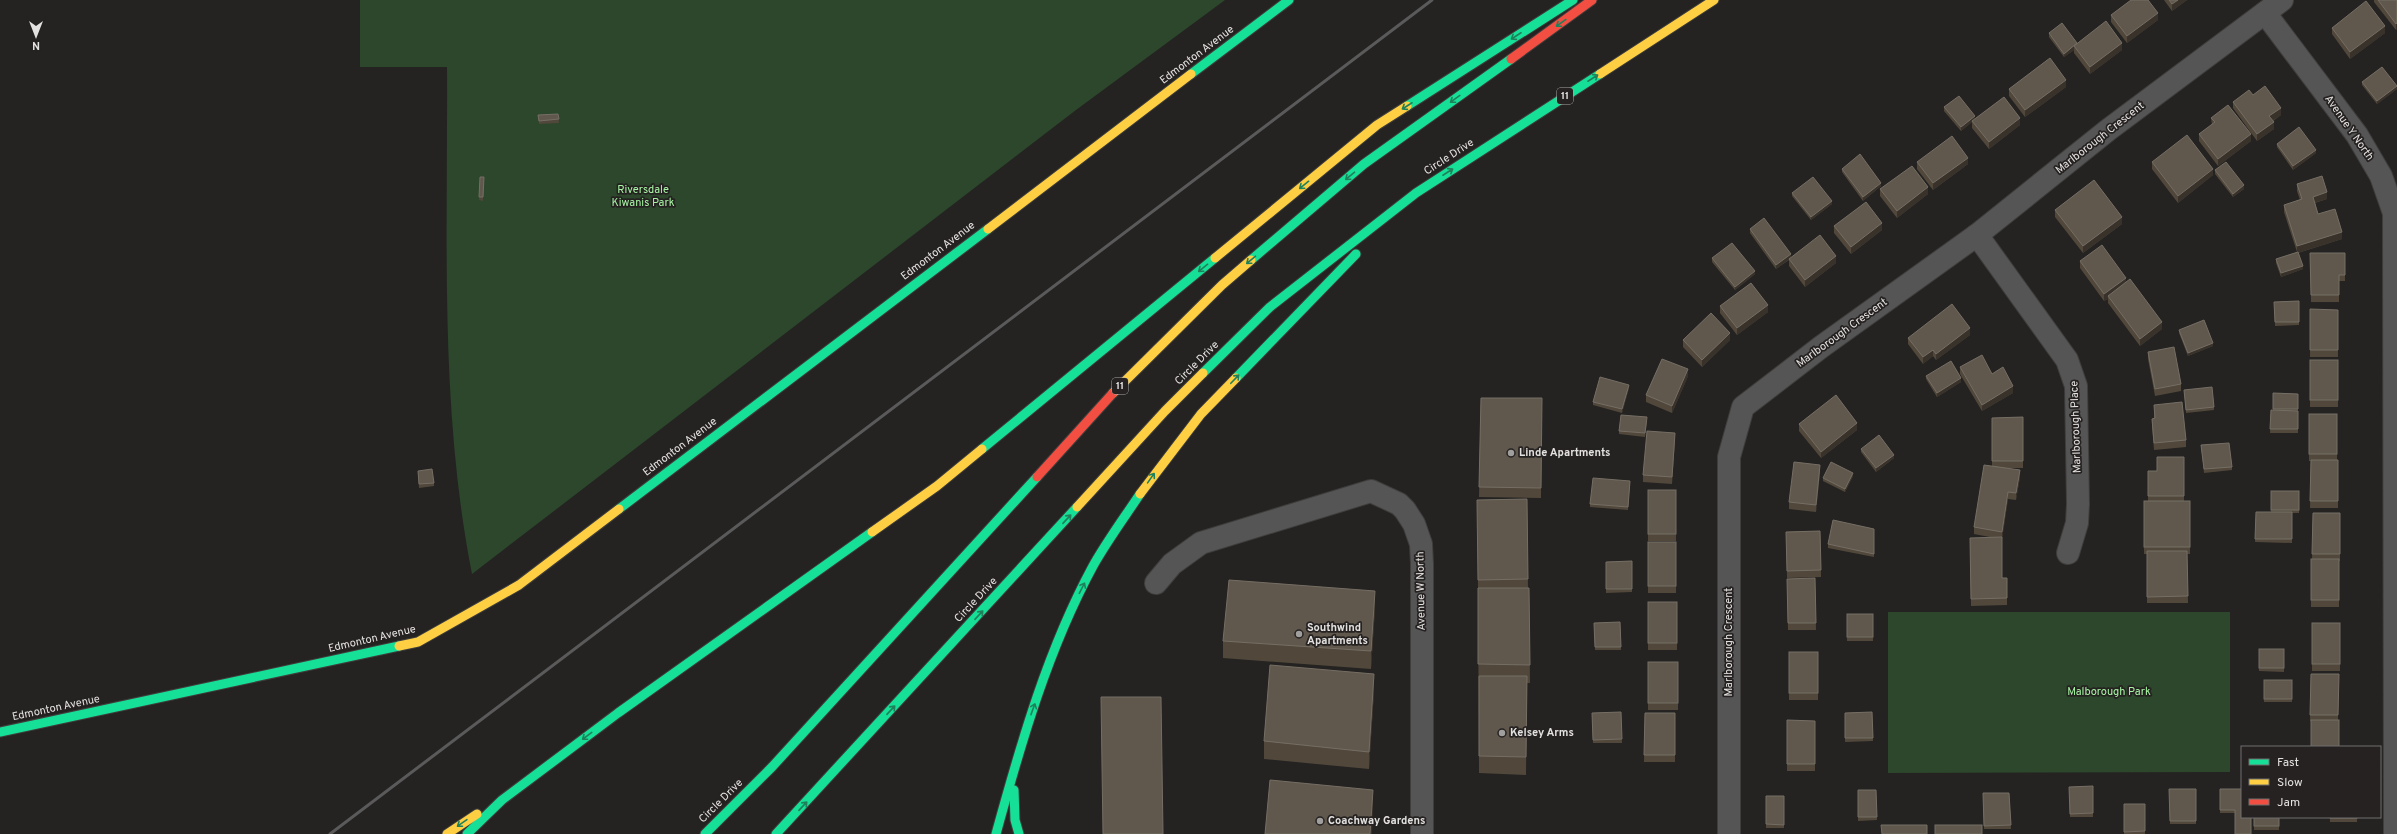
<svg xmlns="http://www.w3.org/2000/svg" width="2397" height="834" viewBox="0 0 2397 834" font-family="Overpass,sans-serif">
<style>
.green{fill:#2c472b}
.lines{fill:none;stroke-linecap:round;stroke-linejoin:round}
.street-casing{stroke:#3f3e3d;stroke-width:24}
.fast-casing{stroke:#3f3e3d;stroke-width:11}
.slow-casing{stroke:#3f3e3d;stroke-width:11}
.jam-casing{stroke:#3f3e3d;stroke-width:11}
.street{stroke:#565555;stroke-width:22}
.fast{stroke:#16e098;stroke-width:9}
.slow{stroke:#ffcf43;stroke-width:9}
.jam{stroke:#f24e42;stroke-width:9}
.rail{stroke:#5b5a5a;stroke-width:3}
.wall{fill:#51483b}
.shaded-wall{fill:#38322a}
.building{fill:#61584d;stroke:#756e64}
.oneway{stroke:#1e815c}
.poi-dot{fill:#a19f9e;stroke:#252221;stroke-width:1.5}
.labels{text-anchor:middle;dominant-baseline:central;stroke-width:3.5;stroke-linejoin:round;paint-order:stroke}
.shield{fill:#252221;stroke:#aba8a7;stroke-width:1}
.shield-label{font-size:10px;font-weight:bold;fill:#e4e2e1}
.street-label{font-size:11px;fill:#e4e2e1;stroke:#252221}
.park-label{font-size:11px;fill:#a7f5a4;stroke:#252221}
.poi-label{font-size:11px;font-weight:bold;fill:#e4e2e1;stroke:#252221;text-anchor:start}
</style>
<rect width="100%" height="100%" fill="#242322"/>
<g class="green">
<path d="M360 0H1225L1076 110 472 574C439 407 448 236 447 67H360Z"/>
<path d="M2230 612V772L1888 773V612Z"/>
</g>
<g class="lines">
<g class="street-casing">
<g id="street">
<path d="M2265 13 2357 135 2381 176 2394 213 2395 834"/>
<path d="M1977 235 2067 360 2076 386 2078 504 2077 523 2068 553"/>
<path d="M1156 583 1172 564 1201 543 1371 491 1399 504 1405 510 1414 524 1421 544 1422 564V834"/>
<path d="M1729 834V457L1743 407 1821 347 1977 235 2108 130 2282 0"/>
</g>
</g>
<g class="fast-casing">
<g id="fast">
<path d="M1191 74 1289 0"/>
<path d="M1407 106 1573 0"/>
<path d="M1251 260 1364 164 1511 59"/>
<path d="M1203 373 1270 307 1416 193 1600 74"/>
<path d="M1236 378 1356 254"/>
<path d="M982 449 1215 258"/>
<path d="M619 509 988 229"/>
<path d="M0 732 399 646"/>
<path d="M1014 790 1015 820 1019 834"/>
<path d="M467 834 502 800 618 713 872 532"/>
<path d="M705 834 772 767 1037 477"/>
<path d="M776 834 1077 507"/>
<path d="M996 834C1021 743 1048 649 1093 566 1107 541 1124 518 1140 494"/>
</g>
</g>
<g class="slow-casing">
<g id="slow">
<path d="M1600 74 1714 0"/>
<path d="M988 229 1191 74"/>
<path d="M1215 258 1377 125 1407 106"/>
<path d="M1113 393 1222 285 1251 260"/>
<path d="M1140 494 1201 414 1236 378"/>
<path d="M1077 507 1165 411 1203 373"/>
<path d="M872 532 937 486 982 449"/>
<path d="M399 646 418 642 519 585 619 509"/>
<path d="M447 834 477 814"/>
</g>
</g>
<g class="jam-casing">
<g id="jam">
<path d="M1511 59 1592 0"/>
<path d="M1037 477 1113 393"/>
</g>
</g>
<use href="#street" class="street"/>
<use href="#fast" class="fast"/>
<use href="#slow" class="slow"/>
<use href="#jam" class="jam"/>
<path class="rail" d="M330 834 1432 0"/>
</g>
<g class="wall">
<path d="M2164 0H2187L2172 11Z"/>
<path d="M2374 0H2397L2396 30 2374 2Z"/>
<path d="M2111 15 2158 20 2127 43 2111 22Z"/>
<path d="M2332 28 2385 33 2350 59 2332 34Z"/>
<path d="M2049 33 2077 43 2122 50 2090 74 2074 53V50L2064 57 2049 37Z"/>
<path d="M2362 82 2397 89 2377 104 2362 85Z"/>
<path d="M2066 87 2025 117 2009 96V89Z"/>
<path d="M2253 95 2281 115 2273 121 2274 129 2257 141 2233 108V102Z"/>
<path d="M1944 107 1975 119 2020 125 1989 149 1972 128V122L1961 131 1944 111Z"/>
<path d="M558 114 559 123 539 124 538 115Z"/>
<path d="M2211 118 2251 141 2218 166 2199 141V134L2212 125Z"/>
<path d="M2277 144 2316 153 2293 170 2277 147Z"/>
<path d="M1917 162 1968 164 1933 190 1917 169Z"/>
<path d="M2152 162 2213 175 2178 203 2152 169Z"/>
<path d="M1842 169 1881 186 1863 201 1842 172Z"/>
<path d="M2215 170 2244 189 2233 197 2215 174Z"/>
<path d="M480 177H484L483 201 479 200Z"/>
<path d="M2297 184 2327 199 2315 203 2318 214 2342 239 2298 253 2303 269 2281 277 2276 263V259L2297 252 2284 212V205L2300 200 2297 191Z"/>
<path d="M1880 189 1928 194 1897 218 1880 196Z"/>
<path d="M1792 193 1832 204 1811 220 1792 196Z"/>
<path d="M2055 210 2122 224 2083 253 2055 217Z"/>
<path d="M1834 226 1882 230 1851 254 1834 233Z"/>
<path d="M1750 229 1791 257 1836 263 1805 287 1789 266V260L1776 269 1750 233Z"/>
<path d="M2310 253H2345V281H2339V302H2311Z"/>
<path d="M1712 258 1755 274 1735 290 1712 262Z"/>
<path d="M2080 261 2126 282 2162 329 2140 346 2108 303V299L2104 301 2080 268Z"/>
<path d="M2299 301V325L2275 326 2274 302Z"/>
<path d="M1720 306 1768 312 1737 335 1720 313Z"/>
<path d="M2310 309 2338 310V357H2310Z"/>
<path d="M2179 330 2213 346 2188 356 2179 333Z"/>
<path d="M1970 335 1936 360 1933 356 1923 364 1908 344V338Z"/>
<path d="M1683 340H1730L1702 367 1683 347Z"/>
<path d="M2148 352 2181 384V391L2155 396 2148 359Z"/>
<rect x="2310" y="360" width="28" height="47"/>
<path d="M1960 367 1992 374 2013 393 1982 411 1960 374Z"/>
<path d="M1688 376 1672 413 1646 402V395Z"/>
<path d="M1926 376 1961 382 1937 397 1926 379Z"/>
<path d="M1629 388 1622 413 1593 405V402Z"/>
<path d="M2184 390 2214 407V410L2186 413Z"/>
<path d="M2273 393 2298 394V433H2270L2271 410 2273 411Z"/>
<path d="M1481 398H1542L1541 498 1479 497Z"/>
<path d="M2154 405 2186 440V447L2154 450 2152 426V419L2154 418Z"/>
<path d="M2309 414H2337V460H2338V508H2310L2311 461H2309Z"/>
<path d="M2023 417V468H2004L2020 477 2016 500 2008 499 2002 539V578H2007V605L1971 606 1970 538H1995L1974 534V527L1992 466V418Z"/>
<path d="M1647 421 1645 437 1619 434V431Z"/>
<path d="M1799 424 1857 430 1821 458 1799 431Z"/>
<path d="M1675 440 1672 484 1643 482V475Z"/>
<path d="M2201 445 2232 467V470L2204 473Z"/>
<path d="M1861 449 1894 458 1876 472 1861 452Z"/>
<path d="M2184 457V501H2190V554H2187L2188 603H2147V554H2144V501H2148V471H2157Z"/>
<path d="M418 471 434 483V486L419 488Z"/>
<path d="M1820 472 1816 512 1789 509V502Z"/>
<path d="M1853 476 1845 492 1823 481V478Z"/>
<path d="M1630 481 1628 510 1590 507V504Z"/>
<rect x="1648" y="490" width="28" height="51"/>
<path d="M2271 491H2299V513H2292V543L2255 542 2256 512H2271Z"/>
<path d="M1527 499 1528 588H1529L1530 683H1527L1526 775 1479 773 1478 590 1477 500Z"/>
<path d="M2313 513H2340V561H2339V607H2311V559H2312Z"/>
<path d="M1874 529V557L1828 548V544Z"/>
<path d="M1820 531 1821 577 1787 578 1786 532Z"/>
<rect x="1648" y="542" width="28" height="51"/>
<path d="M1632 561V592L1606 593V562Z"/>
<path d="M1815 578 1816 630H1788L1787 579Z"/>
<rect x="1648" y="602" width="29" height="48"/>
<path d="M1375 609 1371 669 1223 658V641Z"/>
<rect x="1847" y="614" width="26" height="27"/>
<path d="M1620 622 1621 650H1595L1594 623Z"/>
<rect x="2312" y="623" width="28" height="48"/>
<path d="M2259 649H2284V672L2259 671Z"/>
<rect x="1789" y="652" width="29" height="48"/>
<rect x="1648" y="662" width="30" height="48"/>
<path d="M2311 674H2339L2338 720 2310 721Z"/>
<rect x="2264" y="680" width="28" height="22"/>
<path d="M1374 692 1369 769 1264 759V741Z"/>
<path d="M1621 712 1622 743H1593L1592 713Z"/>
<path d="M1872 712 1873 741 1845 742V713Z"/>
<path d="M1645 713H1675V762H1644Z"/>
<path d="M1787 720 1815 721V771H1787Z"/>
<path d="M2093 786V817H2070L2069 787Z"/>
<path d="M2169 789H2196V824H2170Z"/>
<path d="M2220 789H2242L2235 813H2220Z"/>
<path d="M1858 790H1876L1877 820 1858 821Z"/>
<path d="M1983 793H2009L2011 829H1984Z"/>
<rect x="1766" y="796" width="18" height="32"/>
<rect x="2124" y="804" width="21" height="30"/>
<rect x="2254" y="817" width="25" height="13"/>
<rect x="2330" y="817" width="27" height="5"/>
</g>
<g class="shaded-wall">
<path d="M2178 0H2187L2172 11V4Z"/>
<path d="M2158 13V20L2127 43V36Z"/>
<path d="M2397 23V30H2396V24Z"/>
<path d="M2385 26V33L2350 59V52Z"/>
<path d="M2122 43V50L2090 74V67Z"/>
<path d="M2074 46V50L2064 57V54Z"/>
<path d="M2066 80V87L2025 117V110Z"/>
<path d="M2397 86V89L2377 104V101Z"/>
<path d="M2281 108V115L2269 123V116Z"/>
<path d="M1975 116V120L1972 121V122L1961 131V127Z"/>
<path d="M2020 118V125L1989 149V142Z"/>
<path d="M2274 122V129L2257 141V134Z"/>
<path d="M2251 134V141L2218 166V159Z"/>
<path d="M2316 150V153L2293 170V166Z"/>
<path d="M1968 158V164L1933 190V183Z"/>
<path d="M2213 169V175L2178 203V196Z"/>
<path d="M1881 183V186L1863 201V197Z"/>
<path d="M2244 185V189L2233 197V194Z"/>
<path d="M1928 187V194L1897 218V211Z"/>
<path d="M2327 192V199L2313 203V197Z"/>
<path d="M1832 201V204L1811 220V217Z"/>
<path d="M2122 217V224L2083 253V246Z"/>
<path d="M1882 223V230L1851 254V247Z"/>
<path d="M2342 232V239L2297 253V246Z"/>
<path d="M1791 254V258L1776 269V265Z"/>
<path d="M1836 256V263L1805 287V280Z"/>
<path d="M2303 266V269L2281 277V273Z"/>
<path d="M1755 271V274L1735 290V287Z"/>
<path d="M2126 278V285L2108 296V299L2104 301V294Z"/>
<path d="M1768 305V312L1737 335V328Z"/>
<path d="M2162 322V329L2140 346V339Z"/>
<path d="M1970 328V335L1936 360V354Z"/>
<path d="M1730 333V340L1702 367V360Z"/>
<path d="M2213 343V346L2188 356V353Z"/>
<path d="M1933 350V356L1923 364V357Z"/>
<path d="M1688 369V376L1672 413V406Z"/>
<path d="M1961 378V382L1937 397V393Z"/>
<path d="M1629 385V388L1622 413V409Z"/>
<path d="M2013 386V393L1982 411V405Z"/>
<path d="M1857 423V430L1821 458V452Z"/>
<path d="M1675 433V440L1672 484V477Z"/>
<path d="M1894 455V458L1876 472V468Z"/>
<path d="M1820 465V472L1816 512V505Z"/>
<path d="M2020 470V477L2016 500V493Z"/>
<path d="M1853 473V476L1845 492V489Z"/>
<path d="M2008 492V499L2002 539V532Z"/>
<path d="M1375 591V609L1371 669V651Z"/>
<path d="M1374 674V692L1369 769V752Z"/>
<path d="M1373 790V808L1372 834H1370Z"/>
</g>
<g class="building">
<path d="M2131 0H2148L2158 13 2127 36 2111 15Z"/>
<path d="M2169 0H2178L2172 4Z"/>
<path d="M2378 0H2397V23L2396 24Z"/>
<path d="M2366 1 2385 26 2350 52 2332 28Z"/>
<path d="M2106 21 2122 43 2090 67 2074 46Z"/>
<path d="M2062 23 2077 43 2064 54 2049 33Z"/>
<path d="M2050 58 2066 80 2025 110 2009 89Z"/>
<path d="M2382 67 2397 86 2377 101 2362 82Z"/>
<path d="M2265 86 2281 108 2269 116 2274 122 2257 134 2233 102 2249 90 2253 95Z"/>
<path d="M1959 96 1975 116 1961 127 1944 107Z"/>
<path d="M2004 97 2020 118 1989 142 1972 121Z"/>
<path d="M2228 105 2251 134 2218 159 2199 134 2215 122 2211 118Z"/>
<path d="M558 114 559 119 539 121 538 115Z"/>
<path d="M2299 127 2316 150 2293 166 2277 144Z"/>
<path d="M2187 135 2213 169 2178 196 2152 162Z"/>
<path d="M1952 136 1968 158 1933 183 1917 162Z"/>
<path d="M1860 154 1881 183 1863 197 1842 169Z"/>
<path d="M2226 162 2244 185 2233 194 2215 170Z"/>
<path d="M1912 166 1928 187 1897 211 1880 189Z"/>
<path d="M2322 176 2327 192 2313 197 2318 214 2335 209 2342 232 2297 246 2284 205 2302 199 2297 184Z"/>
<path d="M480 177H484L483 197H479Z"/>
<path d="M1813 177 1832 201 1811 217 1792 193Z"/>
<path d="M2094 180 2122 217 2083 246 2055 210Z"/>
<path d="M1866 202 1882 223 1851 247 1834 226Z"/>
<path d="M1764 218 1791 254 1776 265 1750 229Z"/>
<path d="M1820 235 1836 256 1805 280 1789 259Z"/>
<path d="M1732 243 1755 271 1735 287 1712 258Z"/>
<path d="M2102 245 2126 278 2104 294 2080 261Z"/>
<path d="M2298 252 2303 266 2281 273 2276 259Z"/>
<path d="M2310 253H2345V275H2339V295H2311Z"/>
<path d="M2130 279 2162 322 2140 339 2108 296Z"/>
<path d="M1751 283 1768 305 1737 328 1720 306Z"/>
<path d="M2299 301V322H2275L2274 302Z"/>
<path d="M1952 304 1970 328 1936 354 1933 350 1923 357 1908 338Z"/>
<path d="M2310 309 2338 310V350H2310Z"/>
<path d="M1711 313 1730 333 1702 360 1683 340Z"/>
<path d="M2204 320 2213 343 2188 353 2179 330Z"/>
<path d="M2174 347 2181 384 2155 389 2148 352Z"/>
<path d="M1982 355 1992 374 2003 367 2013 386 1982 405 1960 367Z"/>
<path d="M1662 359 1688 369 1672 406 1646 395Z"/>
<rect x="2310" y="360" width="28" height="40"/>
<path d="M1951 361 1961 378 1937 393 1926 376Z"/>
<path d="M1600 377 1629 385 1622 409 1593 402Z"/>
<path d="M2212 387 2214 407 2186 410 2184 390Z"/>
<path d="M2273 393 2298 394V409H2273Z"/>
<path d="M1836 395 1857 423 1821 452 1799 424Z"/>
<path d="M1481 398H1542L1541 488 1479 487Z"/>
<path d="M2182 402 2186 440 2154 443 2152 419 2155 418 2154 405Z"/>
<path d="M2271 410 2298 411V429H2270Z"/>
<rect x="2309" y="414" width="28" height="40"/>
<path d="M1621 415 1647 417 1645 433 1619 431Z"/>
<path d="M2023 417V461H1992V418Z"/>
<path d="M1647 431 1675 433 1672 477 1643 475Z"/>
<path d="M1879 435 1894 455 1876 468 1861 449Z"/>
<path d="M2229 443 2232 467 2204 469 2201 445Z"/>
<path d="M2157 457H2184V496H2148V471H2157Z"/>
<path d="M2311 460H2338V501H2310Z"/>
<path d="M1794 462 1820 465 1816 505 1789 502Z"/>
<path d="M1831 462 1853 473 1845 489 1823 478Z"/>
<path d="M1984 465 2020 470 2016 493 2008 492 2002 532 1974 527Z"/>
<path d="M432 469 434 483 419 484 418 471Z"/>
<path d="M1593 478 1630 481 1628 507 1590 504Z"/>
<rect x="1648" y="490" width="28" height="44"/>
<rect x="2271" y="491" width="28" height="19"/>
<path d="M1527 499 1528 579 1478 580 1477 500Z"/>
<rect x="2144" y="501" width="46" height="46"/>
<path d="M2256 512H2292V539H2255Z"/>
<path d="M2313 513H2340V554H2312Z"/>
<path d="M1833 520 1874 529V554L1828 544Z"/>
<path d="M1820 531 1821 570 1787 571 1786 532Z"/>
<path d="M2002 537V578H2007V598L1971 599 1970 538Z"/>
<rect x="1648" y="542" width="28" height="44"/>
<path d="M2147 551H2187L2188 596 2147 597Z"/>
<rect x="2311" y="559" width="28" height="41"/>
<path d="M1632 561V589H1606V562Z"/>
<path d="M1815 578 1816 623H1788L1787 579Z"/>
<path d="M1229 580 1375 591 1371 651 1223 641Z"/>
<path d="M1478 588H1529L1530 665 1478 664Z"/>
<rect x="1648" y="602" width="29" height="41"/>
<rect x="1847" y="614" width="26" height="23"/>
<path d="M1620 622 1621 647H1595L1594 623Z"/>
<rect x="2312" y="623" width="28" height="41"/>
<rect x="2259" y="649" width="25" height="19"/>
<rect x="1789" y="652" width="29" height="41"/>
<rect x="1648" y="662" width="30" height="41"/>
<path d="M1270 665 1374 674 1369 752 1264 741Z"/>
<path d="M2311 674H2339L2338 715H2310Z"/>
<path d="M1479 676H1527L1526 757 1479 756Z"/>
<rect x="2264" y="680" width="28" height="19"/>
<path d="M1101 697H1161L1163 834H1103Z"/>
<path d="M1621 712 1622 739 1593 740 1592 713Z"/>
<path d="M1872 712 1873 738H1845V713Z"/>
<path d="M1645 713H1675V755H1644Z"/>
<path d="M1787 720 1815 721V764H1787Z"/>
<rect x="2311" y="720" width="28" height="27"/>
<path d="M1270 780 1373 790 1370 834H1265Z"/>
<path d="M2093 786V813L2070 814 2069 787Z"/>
<path d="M2169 789H2196V821H2170Z"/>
<path d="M2220 789H2242V817H2251V834H2235V810H2220Z"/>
<path d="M1858 790H1876L1877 817H1858Z"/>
<path d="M1983 793H2009L2011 825 1984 826Z"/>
<path d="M1766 796H1784V825L1766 824Z"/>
<path d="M2124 804H2145V831L2124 832Z"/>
<rect x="2254" y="817" width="25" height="9"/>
<rect x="2330" y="817" width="27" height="1"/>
<path d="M1881 825H1927V834H1882Z"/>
<rect x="1935" y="825" width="47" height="9"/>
</g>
<defs><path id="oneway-shaft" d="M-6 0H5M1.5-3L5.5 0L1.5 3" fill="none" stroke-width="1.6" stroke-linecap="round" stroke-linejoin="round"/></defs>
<g class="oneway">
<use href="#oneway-shaft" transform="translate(1561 23) rotate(144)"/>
<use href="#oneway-shaft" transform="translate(1516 36) rotate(147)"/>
<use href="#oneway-shaft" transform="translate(1593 78) rotate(-33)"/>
<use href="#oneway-shaft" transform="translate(1455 99) rotate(144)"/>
<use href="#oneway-shaft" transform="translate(1407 106) rotate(147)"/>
<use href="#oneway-shaft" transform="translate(1448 172) rotate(-33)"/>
<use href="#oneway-shaft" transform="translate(1350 176) rotate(140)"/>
<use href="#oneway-shaft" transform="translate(1304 185) rotate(141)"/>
<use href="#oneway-shaft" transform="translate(1251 260) rotate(140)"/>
<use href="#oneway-shaft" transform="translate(1203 268) rotate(141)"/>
<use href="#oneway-shaft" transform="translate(1235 379) rotate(-46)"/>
<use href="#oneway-shaft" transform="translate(1151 478) rotate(-55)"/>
<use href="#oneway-shaft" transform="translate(1067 519) rotate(-47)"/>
<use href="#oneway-shaft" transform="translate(1082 588) rotate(-63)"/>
<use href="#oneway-shaft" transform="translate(979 615) rotate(-47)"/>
<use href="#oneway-shaft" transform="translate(1033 709) rotate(-70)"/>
<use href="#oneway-shaft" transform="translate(891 710) rotate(-47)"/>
<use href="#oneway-shaft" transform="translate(587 736) rotate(143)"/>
<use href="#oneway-shaft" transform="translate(803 806) rotate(-47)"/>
<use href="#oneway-shaft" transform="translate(462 823) rotate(145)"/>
</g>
<g class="poi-dot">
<circle cx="1511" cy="453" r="4"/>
<circle cx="1299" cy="634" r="4"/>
<circle cx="1502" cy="733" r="4"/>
<circle cx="1320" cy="821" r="4"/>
</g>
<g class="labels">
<g class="shield">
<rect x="1557" y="88" width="16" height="16" rx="3"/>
<rect x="1112" y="378" width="16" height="16" rx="3"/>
</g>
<g class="shield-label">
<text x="1565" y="96">11</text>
<text x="1120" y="386">11</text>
</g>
<g class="street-label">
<text transform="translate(1197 55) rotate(-37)">Edmonton Avenue</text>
<text transform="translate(2349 128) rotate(55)">Avenue Y North</text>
<text transform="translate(2100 138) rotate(-38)">Marlborough Crescent</text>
<text transform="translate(1449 157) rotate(-33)">Circle Drive</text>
<text transform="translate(938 251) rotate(-37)">Edmonton Avenue</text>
<text transform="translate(1842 333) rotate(-36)">Marlborough Crescent</text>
<text transform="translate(1197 363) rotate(-45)">Circle Drive</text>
<text transform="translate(2076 427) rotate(-92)">Marlborough Place</text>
<text transform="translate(680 447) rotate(-37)">Edmonton Avenue</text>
<text transform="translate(1421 591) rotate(-91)">Avenue W North</text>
<text transform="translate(976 600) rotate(-47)">Circle Drive</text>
<text transform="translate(372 639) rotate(-13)">Edmonton Avenue</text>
<text transform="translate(1729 642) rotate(-90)">Marlborough Crescent</text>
<text transform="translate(56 708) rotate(-12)">Edmonton Avenue</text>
<text transform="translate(721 801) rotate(-45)">Circle Drive</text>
</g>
<g class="park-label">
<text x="643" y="190">Riversdale<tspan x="643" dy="13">Kiwanis Park</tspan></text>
<text x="2109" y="692">Malborough Park</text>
</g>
<g class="poi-label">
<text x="1519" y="453">Linde Apartments</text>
<text x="1307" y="628">Southwind<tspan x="1307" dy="13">Apartments</tspan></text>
<text x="1510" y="733">Kelsey Arms</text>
<text x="1328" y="821">Coachway Gardens</text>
</g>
</g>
<rect x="2241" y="746" width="140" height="72" fill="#252221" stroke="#716f6e"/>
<rect x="2249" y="759" width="20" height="6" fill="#16e098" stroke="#716f6e"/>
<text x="2277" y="766" font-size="12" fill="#e4e2e1">Fast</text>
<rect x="2249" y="779" width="20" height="6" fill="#ffcf43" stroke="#716f6e"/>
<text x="2277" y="786" font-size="12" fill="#e4e2e1">Slow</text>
<rect x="2249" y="799" width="20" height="6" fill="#f24e42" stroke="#716f6e"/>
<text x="2277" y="806" font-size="12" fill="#e4e2e1">Jam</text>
<g transform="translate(36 36) rotate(180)" stroke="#252221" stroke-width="3" paint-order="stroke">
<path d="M0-3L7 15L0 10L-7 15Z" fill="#e4e2e1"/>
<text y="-6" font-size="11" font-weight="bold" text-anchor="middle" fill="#e4e2e1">N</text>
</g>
</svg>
